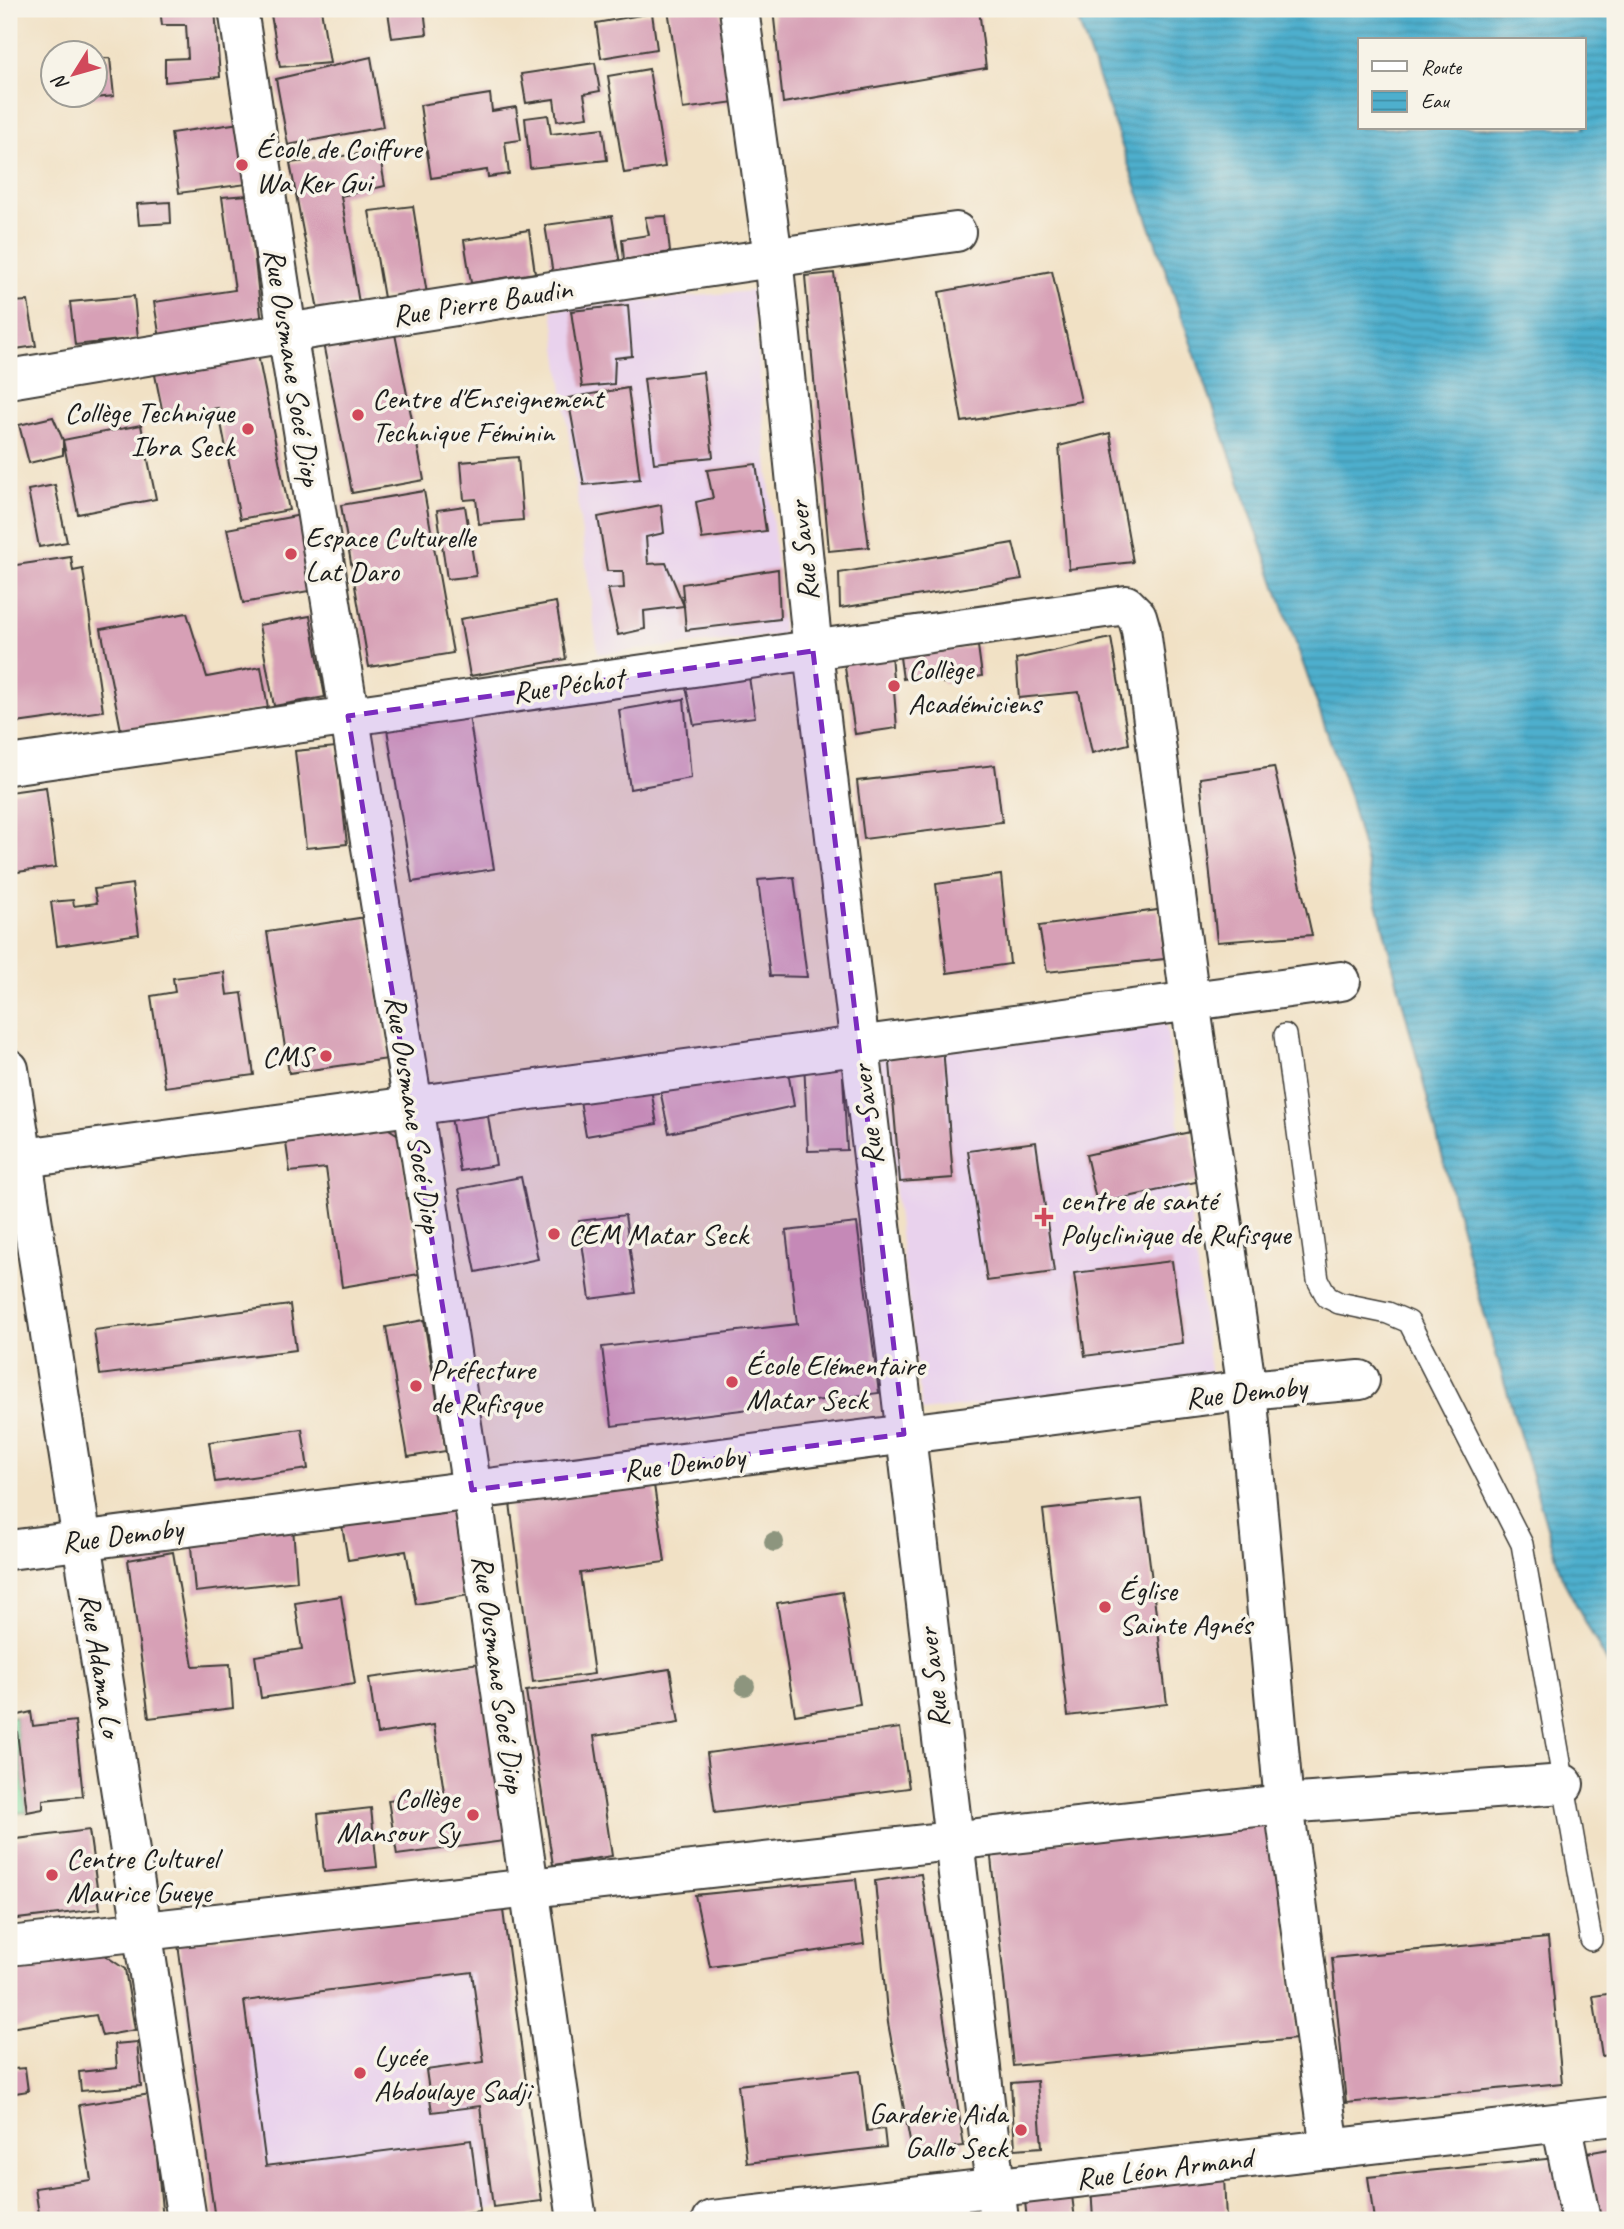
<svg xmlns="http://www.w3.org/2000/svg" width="1624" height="2229" viewBox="0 0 1624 2229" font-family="Caveat,sans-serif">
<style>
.built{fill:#e9d2ed}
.green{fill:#82dda3;stroke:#4f7c60;stroke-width:2}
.water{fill:url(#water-rules);stroke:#356674;stroke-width:2;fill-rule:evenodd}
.building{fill:#d7a0b6}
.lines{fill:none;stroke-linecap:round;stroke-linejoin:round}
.service-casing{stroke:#3c3a35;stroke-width:24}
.minor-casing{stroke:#3c3a35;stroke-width:42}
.tertiary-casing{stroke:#3c3a35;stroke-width:42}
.service{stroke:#fff;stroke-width:21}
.minor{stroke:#fff;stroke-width:38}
.tertiary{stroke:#fff;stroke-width:38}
.tree{fill:#8d957e}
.marked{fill:#7b2cbf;fill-opacity:0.2;stroke:#7b2cbf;stroke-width:5;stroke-dasharray:14 9;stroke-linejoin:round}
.poi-dot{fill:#d1495b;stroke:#f7f3e8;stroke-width:2.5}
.labels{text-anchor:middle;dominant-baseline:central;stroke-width:7;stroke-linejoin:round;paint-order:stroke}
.poi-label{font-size:30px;fill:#1c1c1c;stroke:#f7f3e8;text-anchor:start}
.street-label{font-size:30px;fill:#1c1c1c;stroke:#f7f3e8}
</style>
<defs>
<pattern id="water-rules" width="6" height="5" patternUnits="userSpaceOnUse" patternTransform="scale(1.75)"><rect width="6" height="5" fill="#4eafcd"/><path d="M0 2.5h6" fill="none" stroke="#408ea6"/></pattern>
</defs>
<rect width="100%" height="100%" fill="#f7f3e8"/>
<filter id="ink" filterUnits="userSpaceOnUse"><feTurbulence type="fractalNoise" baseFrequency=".0143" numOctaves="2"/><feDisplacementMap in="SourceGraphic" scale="14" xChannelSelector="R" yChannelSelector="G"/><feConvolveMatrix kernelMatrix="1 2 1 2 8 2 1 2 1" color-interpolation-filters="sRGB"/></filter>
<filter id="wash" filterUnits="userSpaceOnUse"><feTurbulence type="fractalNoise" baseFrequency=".00686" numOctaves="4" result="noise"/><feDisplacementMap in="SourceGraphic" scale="28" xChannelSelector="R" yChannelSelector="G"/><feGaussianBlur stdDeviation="1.57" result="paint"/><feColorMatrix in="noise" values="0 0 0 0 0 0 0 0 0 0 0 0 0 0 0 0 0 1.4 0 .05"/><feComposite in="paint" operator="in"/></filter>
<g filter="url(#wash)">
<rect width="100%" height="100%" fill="#f1e1c5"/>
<g class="built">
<path d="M752 291 783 635 598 654 552 309Z"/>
<path d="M1166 1022 1211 1377 922 1411 878 1057Z"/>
<path d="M502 1903 542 2201 415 2220H215L178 1944Z"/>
</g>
<path class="green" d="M15 1716 27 1812 9 1814V1717Z"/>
<path class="water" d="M1074 9H1615V1677L1562 1578 1474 1279 1349 795ZM1360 40H1584V128H1360Z"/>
<g id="blocks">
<g class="building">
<path d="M160 9H215L220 77 165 82V59L188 58 186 25H162Z"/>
<path d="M270 9H321L330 63 280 67Z"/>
<path d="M404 9H424L427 34 392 38 388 12Z"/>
<path d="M668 9H721L735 102 683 109Z"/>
<path d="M773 9H979L986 68 783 103Z"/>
<path d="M652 13 657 49 601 58 596 23Z"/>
<path d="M371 57 383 127 288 145 276 79Z"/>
<path d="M110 58 114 96 86 99 85 94H94V59Z"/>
<path d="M595 63 600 91 584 94 588 117 557 121 554 99 526 103 521 74Z"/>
<path d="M649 69 665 167 624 173 608 76Z"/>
<path d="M490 94 492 111 516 107 521 140 505 142 509 174 488 177 487 170 431 178 420 105Z"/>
<path d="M548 115 551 134 603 128 607 160 530 168 525 118Z"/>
<path d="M247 122 255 183 179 193 171 133Z"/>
<path d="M379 151 385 186 341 196 359 303 318 310 290 163Z"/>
<path d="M248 195 262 325 160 339 154 302 235 290 222 197Z"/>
<path d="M170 202 171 223 139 225 137 204Z"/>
<path d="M413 206 427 294 384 298 369 211Z"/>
<path d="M612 216 620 264 553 274 545 225Z"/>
<path d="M666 216 670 252 624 260 622 239 649 235 645 217Z"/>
<path d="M529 230 535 273 471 283 464 240Z"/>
<path d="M1052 271 1081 401 962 422 939 292Z"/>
<path d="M834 273 869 547 829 551 805 276Z"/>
<path d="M9 292 12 302 28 301 36 346 9 350Z"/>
<path d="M134 296 138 338 75 345 70 302Z"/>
<path d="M628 305 632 356 615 358 614 384 582 387 571 311Z"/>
<path d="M394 329 424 480 352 493 323 343Z"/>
<path d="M257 350 289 510 240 519 218 408 164 419 154 370Z"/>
<path d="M703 372 713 457 654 463 644 379Z"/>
<path d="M628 388 640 479 584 485 568 398Z"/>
<path d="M53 417 63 440V455L29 463 19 425Z"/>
<path d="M141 425 156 499 78 514 63 440Z"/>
<path d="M1110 433 1133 562 1069 569 1059 446Z"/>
<path d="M518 457 523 520 479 524 476 499 464 500 461 462Z"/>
<path d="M756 464 766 531 702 539 696 502 713 498 707 470Z"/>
<path d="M55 485 67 542 39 547 28 490Z"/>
<path d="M424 491 453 653 369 667 341 505Z"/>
<path d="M661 505 664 533 646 537 648 564 666 563 684 606 644 611 645 629 618 635 608 589 624 588 623 571H607L598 517Z"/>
<path d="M465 506 476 576 447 579 437 510Z"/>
<path d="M301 515 314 590 243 603 227 529Z"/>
<path d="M1013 543 1022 579 840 608 839 573Z"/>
<path d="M71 557 73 571 83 569 103 711 9 724V566Z"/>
<path d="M778 569 780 619 686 630 682 584Z"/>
<path d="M556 602 566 659 470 676 460 619Z"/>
<path d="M187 613 207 677 261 667 268 708 121 730 101 629Z"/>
<path d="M310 616 325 697 274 706 259 625Z"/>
<path d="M1111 638 1129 744 1092 753 1079 692 1019 698 1016 659Z"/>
<path d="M978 646 982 676 943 683 940 673 903 679 900 657Z"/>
<path d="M891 654 897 728 855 734 844 661Z"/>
<path d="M749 677 755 717 694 725 686 687Z"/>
<path d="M684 699 691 778 630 789 619 710Z"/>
<path d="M468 710 494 869 412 882 386 723Z"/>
<path d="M336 747 347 844 306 848 295 751Z"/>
<path d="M995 765 1002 822 864 839 857 781Z"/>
<path d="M1274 767 1312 935 1217 942 1200 778Z"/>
<path d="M46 787 56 867 9 873V792Z"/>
<path d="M1001 875 1010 964 947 973 936 884Z"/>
<path d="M794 877 807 977 770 976 758 880Z"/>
<path d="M132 884 139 934 57 946 51 902 73 900 74 906 97 903 94 889Z"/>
<path d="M1158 910 1164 959 1047 972 1039 926Z"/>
<path d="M366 917 388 1059 289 1073 267 932Z"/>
<path d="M224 972 227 995 242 993 254 1075 165 1087 151 996 175 992 173 978Z"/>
<path d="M943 1046 953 1178 900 1182 889 1051Z"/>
<path d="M842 1058 847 1150 808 1151 804 1060Z"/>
<path d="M786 1060 794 1106 669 1133 658 1080Z"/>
<path d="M650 1083 657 1124 586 1136 579 1095Z"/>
<path d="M486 1104 496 1165 460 1171 450 1111Z"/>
<path d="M379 1123 400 1136 419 1274 342 1287 326 1168 290 1172 285 1136Z"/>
<path d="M1190 1132 1200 1181 1097 1204 1086 1155Z"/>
<path d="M1036 1142 1054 1272 987 1281 968 1151Z"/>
<path d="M521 1177 538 1259 476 1272 459 1189Z"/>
<path d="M625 1215 636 1293 590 1299 579 1221Z"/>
<path d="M857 1223 879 1393 612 1426 602 1347 797 1324 786 1231Z"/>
<path d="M1172 1261 1183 1343 1085 1356 1074 1273Z"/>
<path d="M290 1305 296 1350 100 1375 94 1330Z"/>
<path d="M424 1320 446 1451 408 1457 386 1327Z"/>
<path d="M302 1429 308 1469 215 1482 209 1442Z"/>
<path d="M654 1485 665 1562 580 1573 594 1674 533 1682 510 1503Z"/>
<path d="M458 1499 475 1594 416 1604 406 1551 348 1560 341 1520Z"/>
<path d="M1142 1499 1167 1704 1068 1716 1043 1510Z"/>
<path d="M293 1527 297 1581 195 1592 190 1535Z"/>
<path d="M173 1552 193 1666 230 1664 233 1708 149 1718 128 1560Z"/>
<path d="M842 1592 860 1704 795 1715 777 1603Z"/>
<path d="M341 1596 355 1684 261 1698 255 1656 302 1649 295 1603Z"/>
<path d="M487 1662 512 1840 397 1855 388 1800 444 1792 434 1725 377 1734 369 1678Z"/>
<path d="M670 1669 679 1723 594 1736 612 1856 553 1865 526 1691Z"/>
<path d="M31 1712 33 1726 75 1721 83 1796 43 1800V1809L27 1812 15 1716Z"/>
<path d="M900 1728 909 1788 715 1813 707 1753Z"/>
<path d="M371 1808 377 1867 324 1872 318 1814Z"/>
<path d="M1274 1820 1296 2039 1013 2066 990 1848Z"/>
<path d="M89 1830 100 1909 9 1920V1840Z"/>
<path d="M921 1874 964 2146 912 2152 888 2023 875 1881Z"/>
<path d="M856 1879 864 1944 710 1967 695 1895Z"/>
<path d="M502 1903 542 2201 493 2207 480 2106 432 2112 426 2070 484 2062 472 1972 244 2001 266 2166 471 2140 480 2212 415 2220H215L178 1944Z"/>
<path d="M1548 1938 1562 2083 1346 2103 1332 1958Z"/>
<path d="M100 1952 125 1969 135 2030 102 2036 96 2015 9 2028V1963Z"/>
<path d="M1615 1993V2054L1602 2056 1593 1996Z"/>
<path d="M137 2042 141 2086 81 2091 79 2072 117 2068 115 2044Z"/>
<path d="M9 2047 13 2069 25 2068 28 2091 9 2094Z"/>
<path d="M860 2071 867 2131 884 2129 886 2147 747 2163 738 2085Z"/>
<path d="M1037 2081 1042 2147 1015 2149 1011 2083Z"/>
<path d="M151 2094 163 2220H40L35 2188 91 2180 79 2105Z"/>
<path d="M1615 2148V2220H1592L1581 2154Z"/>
<path d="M1566 2157 1573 2220H1514V2215L1464 2220H1374L1368 2177Z"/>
<path d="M1224 2177 1226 2220H1093L1091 2185Z"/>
<path d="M1071 2187 1075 2220H1027L1024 2192Z"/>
<path d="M965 2196 970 2220H788Z"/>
</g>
</g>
</g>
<g filter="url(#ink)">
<use href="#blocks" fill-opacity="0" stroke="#3c3a35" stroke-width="2"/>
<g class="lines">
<g class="service-casing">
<path id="service" d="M1285 1035 1318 1280 1327 1297 1339 1303 1388 1313 1409 1322 1522 1544 1591 1940"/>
</g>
<g class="minor-casing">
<g id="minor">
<path d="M739 9 773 257 813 651 999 2220"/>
<path d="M9 379C324 326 639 275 956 232"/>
<path d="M9 765 1126 605 1137 616 1141 630 1190 1001 1247 1390 1284 1804 1330 2149"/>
<path d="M9 1069 187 2220"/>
<path d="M9 1160 1341 981"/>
<path d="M9 1550 1247 1390 1360 1380"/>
<path d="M9 1946 1284 1804 1564 1784"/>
<path d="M1561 2123 1581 2220"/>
<path d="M712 2220 1615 2116"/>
</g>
</g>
<g class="tertiary-casing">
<path id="tertiary" d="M238 9 287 332 413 1105 472 1490 577 2220"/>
</g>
<use href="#service" class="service"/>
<use href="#minor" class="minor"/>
<use href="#tertiary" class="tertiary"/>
</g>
<g class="tree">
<circle cx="774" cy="1542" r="10"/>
<circle cx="745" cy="1686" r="10"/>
</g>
</g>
<path class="marked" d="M813 651 904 1434 472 1490 348 716Z"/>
<g class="poi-dot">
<circle cx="242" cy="165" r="7"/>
<circle cx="358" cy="415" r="7"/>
<circle cx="248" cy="429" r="7"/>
<circle cx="291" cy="554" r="7"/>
<circle cx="894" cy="686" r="7"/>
<circle cx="326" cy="1056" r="7"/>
<path d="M1040.5 1206.5h7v7h7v7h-7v7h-7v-7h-7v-7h7z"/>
<circle cx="554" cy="1234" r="7"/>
<circle cx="732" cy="1382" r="7"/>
<circle cx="416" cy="1386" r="7"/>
<circle cx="1105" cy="1607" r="7"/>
<circle cx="473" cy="1815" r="7"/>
<circle cx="52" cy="1875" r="7"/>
<circle cx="360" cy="2073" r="7"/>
<circle cx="1021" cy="2130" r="7"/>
</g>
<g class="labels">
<g class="poi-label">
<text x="256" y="148">École de Coiffure<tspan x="256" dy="34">Wa Ker Gui</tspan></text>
<text x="372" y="398">Centre d'Enseignement<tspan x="372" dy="34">Technique Féminin</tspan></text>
<text x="234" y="412" text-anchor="end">Collège Technique<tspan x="234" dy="34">Ibra Seck</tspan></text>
<text x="305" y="537">Espace Culturelle<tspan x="305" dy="34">Lat Daro</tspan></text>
<text x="908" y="669">Collège<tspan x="908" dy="34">Académiciens</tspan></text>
<text x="312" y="1056" text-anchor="end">CMS</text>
<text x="1060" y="1200">centre de santé<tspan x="1060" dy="34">Polyclinique de Rufisque</tspan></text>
<text x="568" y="1234">CEM Matar Seck</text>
<text x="746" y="1365">École Elémentaire<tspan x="746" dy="34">Matar Seck</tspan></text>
<text x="430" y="1369">Préfecture<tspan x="430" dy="34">de Rufisque</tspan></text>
<text x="1119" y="1590">Église<tspan x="1119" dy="34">Sainte Agnés</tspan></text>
<text x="459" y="1798" text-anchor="end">Collège<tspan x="459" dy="34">Mansour Sy</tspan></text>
<text x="66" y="1858">Centre Culturel<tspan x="66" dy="34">Maurice Gueye</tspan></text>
<text x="374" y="2056">Lycée<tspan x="374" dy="34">Abdoulaye Sadji</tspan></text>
<text x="1007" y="2113" text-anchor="end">Garderie Aida<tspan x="1007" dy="34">Gallo Seck</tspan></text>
</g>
<g class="street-label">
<text transform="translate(482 302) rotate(-9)">Rue Pierre Baudin</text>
<text transform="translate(293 367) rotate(81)">Rue Ousmane Socé Diop</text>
<text transform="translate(803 551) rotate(-96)">Rue Saver</text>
<text transform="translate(568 685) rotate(-8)">Rue Péchot</text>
<text transform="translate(414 1114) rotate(81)">Rue Ousmane Socé Diop</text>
<text transform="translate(867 1115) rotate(-97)">Rue Saver</text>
<text transform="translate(1246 1392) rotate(-6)">Rue Demoby</text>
<text transform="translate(684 1463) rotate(-7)">Rue Demoby</text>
<text transform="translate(122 1535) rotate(-7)">Rue Demoby</text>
<text transform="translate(101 1665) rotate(81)">Rue Adama Lo</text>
<text transform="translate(499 1674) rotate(82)">Rue Ousmane Socé Diop</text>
<text transform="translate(933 1678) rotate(-97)">Rue Saver</text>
<text transform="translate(1164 2168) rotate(-7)">Rue Léon Armand</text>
</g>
</g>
<rect width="1624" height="2229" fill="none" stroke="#f7f3e8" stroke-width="35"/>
<rect x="1358" y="38" width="228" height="91" fill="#f7f3e8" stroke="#9f9d96" stroke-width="2"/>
<rect x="1372" y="61" width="35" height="10" fill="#ffffff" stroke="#9f9d96" stroke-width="2"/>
<text x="1421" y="74" font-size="21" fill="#1c1c1c">Route</text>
<rect x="1372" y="91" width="35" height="21" fill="url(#water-rules)" stroke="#9f9d96" stroke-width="2"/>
<text x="1421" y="108" font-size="21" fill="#1c1c1c">Eau</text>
<g transform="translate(74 74) rotate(233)"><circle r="33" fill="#f7f3e8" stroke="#9f9d96" stroke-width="2"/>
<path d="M0-5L12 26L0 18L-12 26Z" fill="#d1495b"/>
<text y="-10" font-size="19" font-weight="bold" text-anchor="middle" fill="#1c1c1c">N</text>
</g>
</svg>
